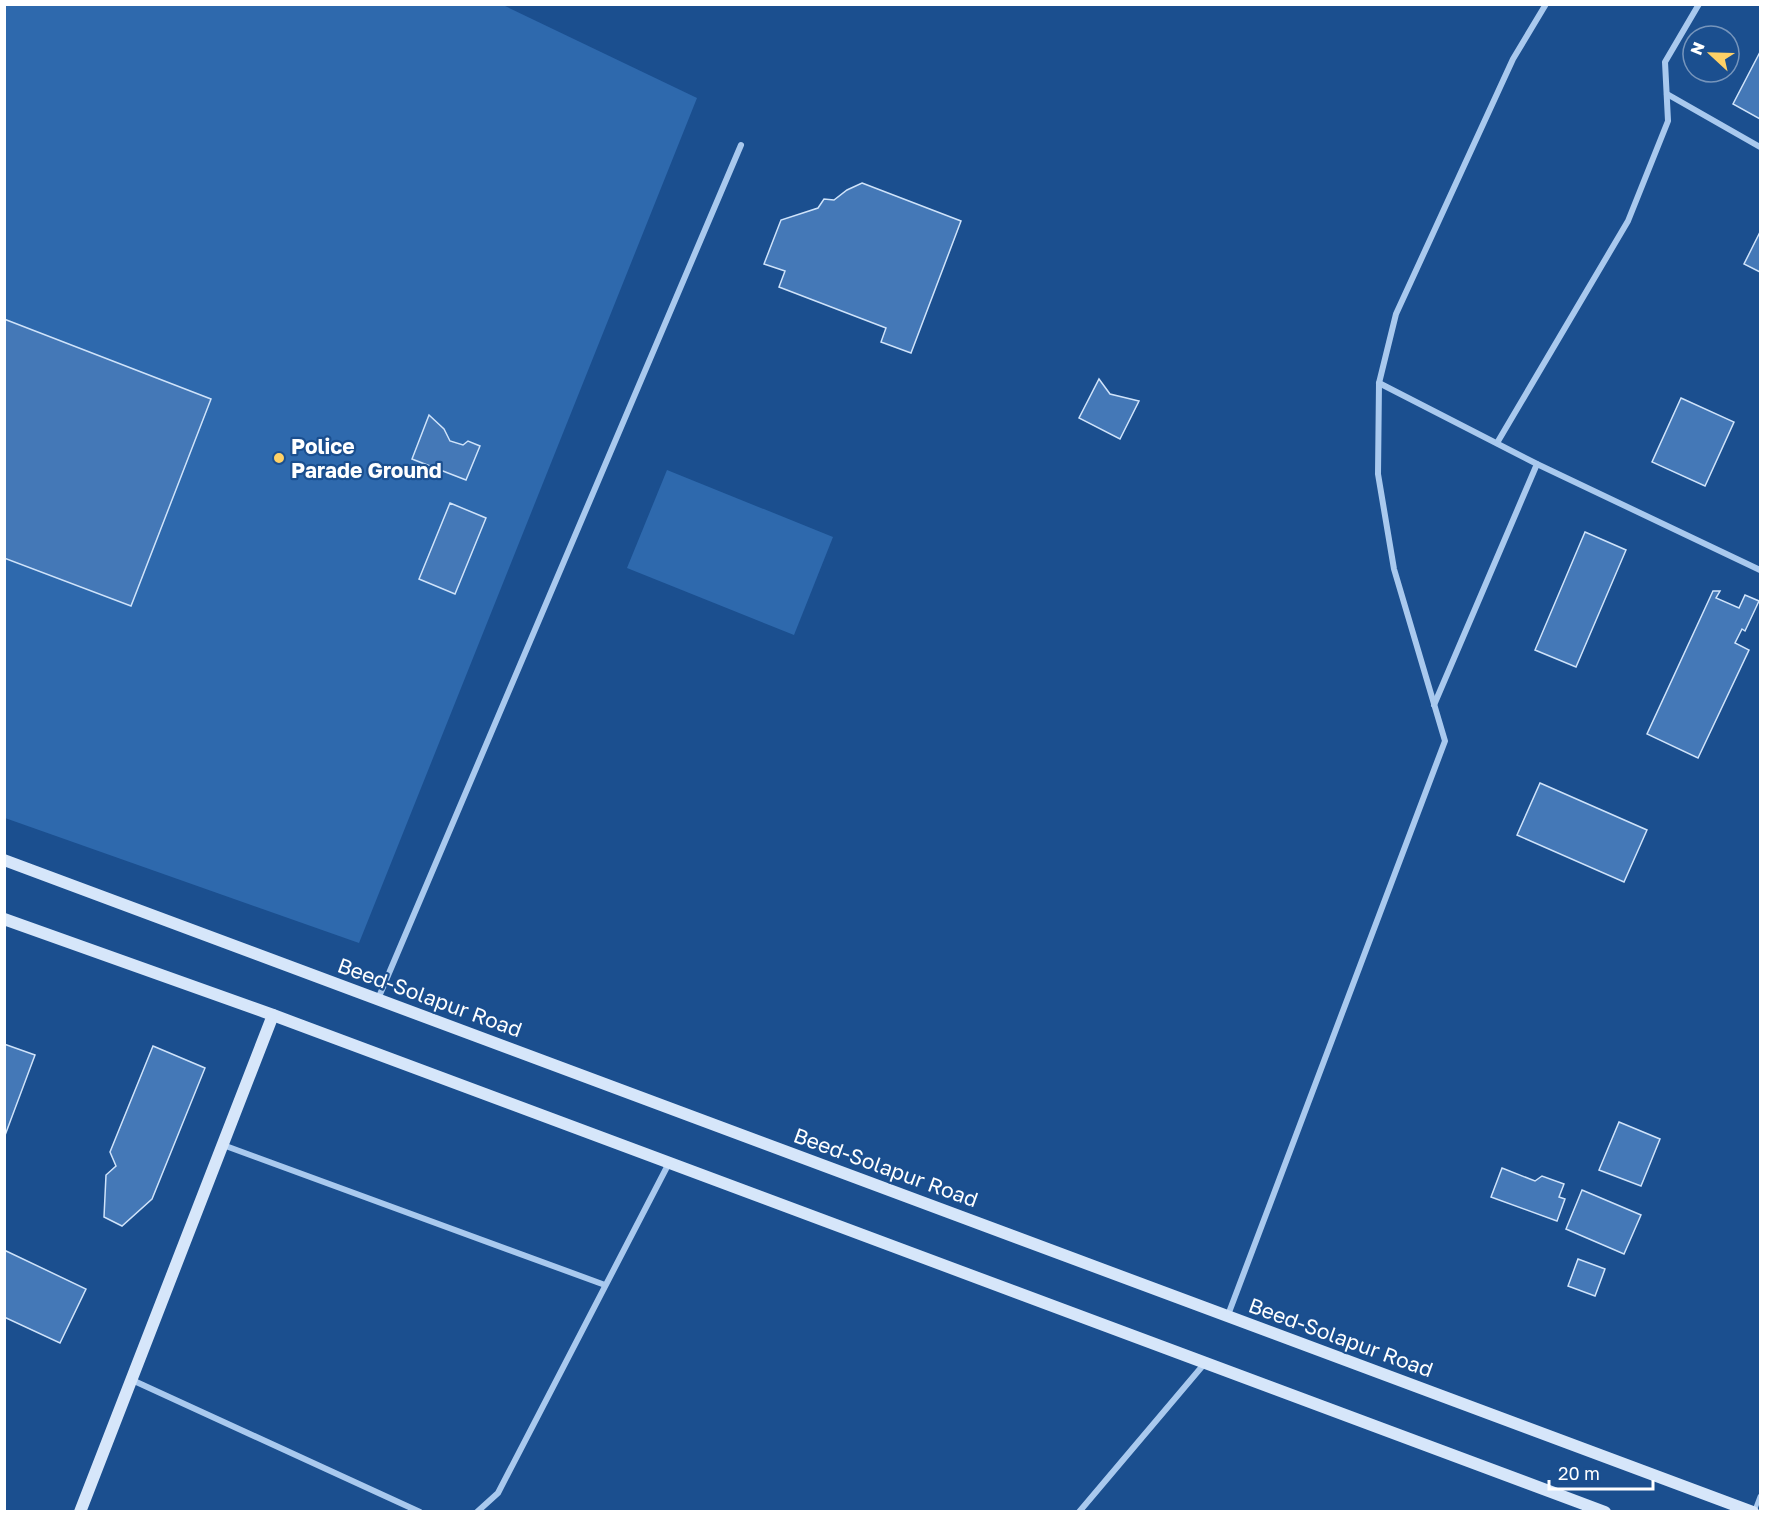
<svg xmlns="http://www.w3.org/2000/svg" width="1765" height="1516" viewBox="0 0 1765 1516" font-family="'Golos Text',sans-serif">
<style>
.green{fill:#2e69ad}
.building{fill:#4478b7;stroke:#cfe3fa;stroke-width:1.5}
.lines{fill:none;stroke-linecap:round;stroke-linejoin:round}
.lane{stroke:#a9c9ee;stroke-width:4.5}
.street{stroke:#a9c9ee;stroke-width:6}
.secondary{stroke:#d6e6fa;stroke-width:12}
.poi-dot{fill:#ffd166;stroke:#1b4f8f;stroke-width:2}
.labels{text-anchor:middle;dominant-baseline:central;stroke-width:4.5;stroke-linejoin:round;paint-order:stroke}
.poi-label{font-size:21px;font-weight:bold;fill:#fff;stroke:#1b4f8f;text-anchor:start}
.street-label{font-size:21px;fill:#fff;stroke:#1b4f8f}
</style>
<rect width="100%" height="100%" fill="#1b4f8f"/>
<g class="green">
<path d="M5 5H503L697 98 359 943 5 818Z"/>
<path d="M667 470 833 537 794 635 627 568Z"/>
</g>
<g class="building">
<path d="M1760 52V119L1733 104Z"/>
<path d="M862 183 961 221 911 353 881 342 886 328 779 287 785 271 764 264 781 220 818 208 824 199 834 200 847 190Z"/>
<path d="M1760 232V272L1744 264Z"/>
<path d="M4 319 211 399 131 606 4 558Z"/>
<path d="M1099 379 1110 394 1139 401 1120 439 1079 418Z"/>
<path d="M1681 398 1734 422 1705 486 1652 462Z"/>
<path d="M429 415 444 429 450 441 463 445 468 441 480 446 466 480 412 459Z"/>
<path d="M450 503 486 518 455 594 419 579Z"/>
<path d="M1585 532 1626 550 1576 667 1535 650Z"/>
<path d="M1713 591H1720L1716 598 1739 608 1745 595 1759 601 1745 631 1742 629 1735 643 1749 650 1698 758 1647 734Z"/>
<path d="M1540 783 1647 830 1624 882 1517 835Z"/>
<path d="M4 1044 35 1055 4 1138Z"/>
<path d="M153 1046 205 1068 152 1199 122 1226 104 1217 106 1175 116 1166 110 1152Z"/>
<path d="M1619 1122 1660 1139 1641 1186 1599 1170Z"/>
<path d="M1502 1168 1535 1181 1542 1176 1564 1184 1559 1197 1565 1199 1557 1221 1491 1197Z"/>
<path d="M1582 1190 1641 1215 1624 1254 1566 1229Z"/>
<path d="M4 1250 86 1289 60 1343 4 1317Z"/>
<path d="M1578 1259 1605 1269 1595 1296 1568 1286Z"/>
</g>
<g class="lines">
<path class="lane" d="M1754 1512 1760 1496"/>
<g class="street">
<path d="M1667 94 1760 147"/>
<path d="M1379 383 1537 464 1760 570"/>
<path d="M1497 443 1628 221 1668 121 1665 62 1699 4"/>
<path d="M1434 705 1537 464"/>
<path d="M378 999 741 145"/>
<path d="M223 1145 605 1285"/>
<path d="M1228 1315 1445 741 1394 569 1378 474 1379 383 1396 314 1513 59 1546 4"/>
<path d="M132 1380 420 1512"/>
<path d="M477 1512 498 1493 669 1163"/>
<path d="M1079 1512 1205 1363"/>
</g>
<g class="secondary">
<path d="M4 860 1753 1512"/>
<path d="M4 919 273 1015 1605 1512"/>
<path d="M80 1512 273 1015"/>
</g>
</g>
<circle class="poi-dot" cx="279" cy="458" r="6"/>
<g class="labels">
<g class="poi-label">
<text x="291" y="446">Police<tspan x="291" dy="24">Parade Ground</tspan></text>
</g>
<g class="street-label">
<text transform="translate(430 997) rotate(20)">Beed-Solapur Road</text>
<text transform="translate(886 1167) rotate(20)">Beed-Solapur Road</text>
<text transform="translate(1341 1337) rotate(20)">Beed-Solapur Road</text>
</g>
</g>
<rect width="1765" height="1516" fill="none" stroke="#ffffff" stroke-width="12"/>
<g transform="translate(1711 54) rotate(292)"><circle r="28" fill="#1b4f8f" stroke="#7695bc" stroke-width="1.5"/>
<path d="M0-4.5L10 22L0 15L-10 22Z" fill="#ffd166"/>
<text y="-9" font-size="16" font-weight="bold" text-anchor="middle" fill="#ffffff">N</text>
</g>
<path d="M1549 1480v9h104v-9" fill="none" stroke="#ffffff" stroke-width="3"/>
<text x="1558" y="1480" font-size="18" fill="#ffffff" stroke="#1b4f8f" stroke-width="4.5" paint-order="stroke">20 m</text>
</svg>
